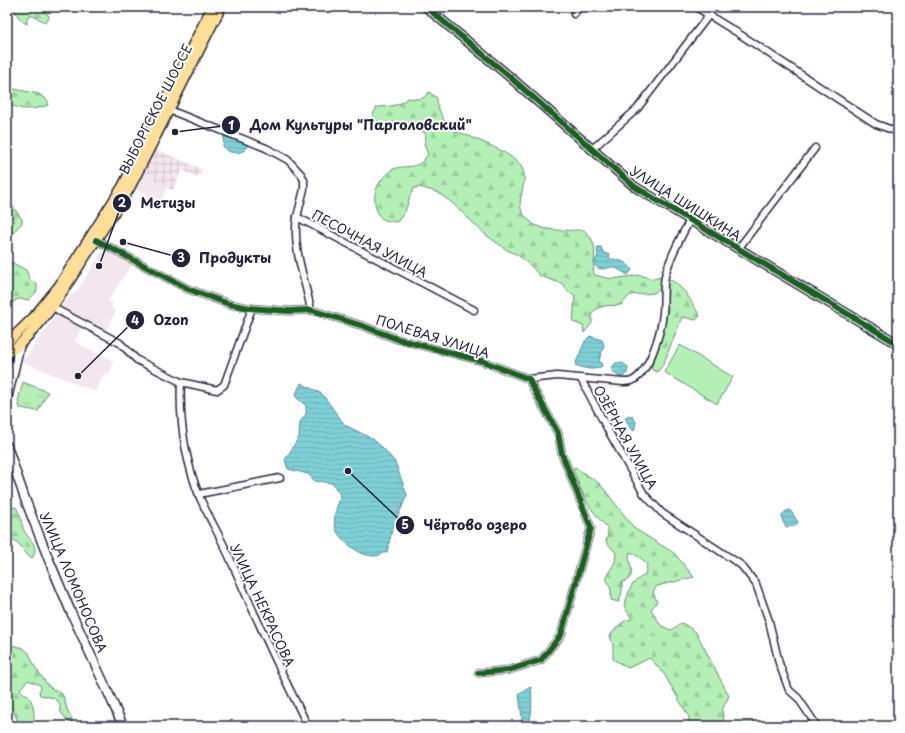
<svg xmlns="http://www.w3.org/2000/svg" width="905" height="733" viewBox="0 0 905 733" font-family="'Playpen Sans',sans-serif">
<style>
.built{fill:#f4e6ef}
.industrial{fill:url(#industrial-grid)}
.grass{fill:url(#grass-tufts);stroke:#6b8978}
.forest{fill:url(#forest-firs);stroke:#6b8978}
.park{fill:#b4f0b5;stroke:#6b8978}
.water{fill:url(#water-rules);stroke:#5a8a98}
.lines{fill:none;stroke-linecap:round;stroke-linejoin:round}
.street-casing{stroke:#22223b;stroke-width:9}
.secondary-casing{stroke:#22223b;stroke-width:11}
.primary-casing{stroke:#22223b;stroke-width:12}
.street{stroke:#fff;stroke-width:6}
.secondary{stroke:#fff;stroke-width:8}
.primary{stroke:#fdde96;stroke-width:9}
.cycleway-casing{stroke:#fff;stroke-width:8}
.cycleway{stroke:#1b5e20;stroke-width:6}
.labels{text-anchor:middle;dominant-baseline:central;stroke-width:4;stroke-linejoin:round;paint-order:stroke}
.street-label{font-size:13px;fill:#22223b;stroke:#fff}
.leader{fill:none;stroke:#22223b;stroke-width:1.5}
.callout-dot{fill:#22223b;stroke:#fff;stroke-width:1.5}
.mark-label{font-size:12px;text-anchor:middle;font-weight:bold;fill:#fff}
.callout-label{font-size:14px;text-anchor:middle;font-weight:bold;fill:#22223b;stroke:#fff;stroke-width:4;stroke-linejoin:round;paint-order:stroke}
</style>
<defs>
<pattern id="industrial-grid" width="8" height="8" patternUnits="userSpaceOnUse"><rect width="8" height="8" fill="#f4e6ef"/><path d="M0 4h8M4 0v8" fill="none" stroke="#d1c5ce"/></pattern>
<pattern id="grass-tufts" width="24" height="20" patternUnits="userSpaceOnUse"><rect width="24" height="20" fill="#b4f0b5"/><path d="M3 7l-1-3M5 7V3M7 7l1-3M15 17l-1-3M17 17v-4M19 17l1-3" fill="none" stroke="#9ace9d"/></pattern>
<pattern id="forest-firs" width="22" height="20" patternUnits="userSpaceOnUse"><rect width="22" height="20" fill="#b4f0b5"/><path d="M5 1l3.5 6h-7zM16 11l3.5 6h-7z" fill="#9ace9d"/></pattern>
<pattern id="water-rules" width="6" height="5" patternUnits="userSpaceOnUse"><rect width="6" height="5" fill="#7fd0d6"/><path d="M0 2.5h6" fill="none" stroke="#6db2b9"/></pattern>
</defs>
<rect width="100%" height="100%" fill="#fff"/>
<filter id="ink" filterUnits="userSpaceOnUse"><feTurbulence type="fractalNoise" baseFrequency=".025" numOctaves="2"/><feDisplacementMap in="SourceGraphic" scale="8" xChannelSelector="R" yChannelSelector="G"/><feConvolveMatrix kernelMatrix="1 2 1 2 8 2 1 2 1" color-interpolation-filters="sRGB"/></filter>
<g filter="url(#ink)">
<g class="built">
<path d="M144 172 152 175 151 178 162 182 161 185 167 188 161 201 136 190Z"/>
<path d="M105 247 132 264 108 301 113 304 111 308 116 311 105 332 60 310 64 302 78 289Z"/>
<path d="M57 314 82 327 75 341 96 353 114 361 108 376 104 374 96 392 22 362Z"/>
</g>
<path class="industrial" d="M155 149 202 169 198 178 182 170 173 190 160 185 161 182 151 178 152 175 144 172Z"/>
<path class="grass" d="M23 382 48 392 38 411 20 408 18 401Z"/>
<g class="forest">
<path d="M14 7H44V11L49 16 48 20 45 22 31 15 27 17V24C22 22 14 13 14 7Z"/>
<path d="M7 79 14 89 39 94 48 101V105C40 108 32 109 24 109 18 108 13 105 7 107Z"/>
<path d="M429 92 437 98C437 109 444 123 453 130 457 133 463 133 467 135 482 142 504 150 516 161 538 179 507 201 528 219 530 221 533 224 535 225 548 232 569 230 584 230 586 233 591 236 592 240 598 250 592 263 594 275L612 279 640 275 653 279 662 277 675 282 686 293 700 316 696 320 682 317 663 365 657 372 651 369 668 310 667 296 664 287 661 288 654 293 630 295 621 305C610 306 600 304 592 313V323L584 333 583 326 573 322 575 295 568 292 563 284 540 276 531 266 518 255 507 250 486 235 451 202 437 192 419 187 414 188 410 196 405 212 397 222C388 221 380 221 377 211 372 198 375 187 384 177 387 173 389 171 393 169 408 164 418 171 428 154L424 145 426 136 425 133C416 129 407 123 398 122 388 122 377 130 372 120L373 114 377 107 392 106 401 103 408 98C419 99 422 101 429 92Z"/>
<path d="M7 199 22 219V223L7 239V223L12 225 15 219 7 211Z"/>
<path d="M7 260 26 270 30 280 37 284V291L29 300 18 299 9 305 7 304V293L11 290 7 287Z"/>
<path d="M575 467 600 484 635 529 674 553 694 577 657 586 653 592 657 602 651 609 661 626 671 630 682 623 696 632 729 696 722 710 724 722C740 726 750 717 765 726H688L689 717 664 674 650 658 628 668 613 659V645L610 636C616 628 622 620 632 619L624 606C630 590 629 583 645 575L647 565 641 558 630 552C626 563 640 578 622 582V592L619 602 611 600V590L606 577 615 562 616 553 606 542 608 534 607 527C588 509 582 493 572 469Z"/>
<path d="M16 507C20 513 21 521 23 528 27 539 40 544 33 557L30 558 18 543 10 537 7 527V509Z"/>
<path d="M12 645 23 648 29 653 35 667 47 684 52 689 59 692 62 694 64 698 67 709 72 719V723H69L60 711V704L54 698 40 695 39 691 41 688 40 685 28 680 20 689C22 694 27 693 29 697 35 706 34 716 34 726H21L19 724 13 710 7 700V661C10 656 8 650 12 645Z"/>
</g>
<path class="park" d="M680 345 733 377 717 404 664 372Z"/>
<g class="water">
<path d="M224 136 246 144 247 148C241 155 227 154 223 146Z"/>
<path d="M598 247H601L602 250 604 253 610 255 609 257 610 259C618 259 628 262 632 270L628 275 614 267C606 267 600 273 594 264L598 255 597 249Z"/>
<path d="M590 336 602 340 604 345 599 360 601 363 602 366C594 372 583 368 575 365L585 341Z"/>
<path d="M616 363C621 362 625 363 628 368L627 373 623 377 618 376 612 371V367Z"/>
<path d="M301 383 322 394 345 425 373 439 383 448 395 462 407 495 392 530 387 552C383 553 379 556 375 556 361 557 338 540 335 526 333 516 337 506 341 496L332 483 315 481 308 474 288 469 285 460 299 437 300 422 306 414V406L295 396Z"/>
<path d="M628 415 632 416 636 422 634 431 630 428 625 418Z"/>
<path d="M790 510 798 522 795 526 786 527 783 522 782 515 786 511Z"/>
<path d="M531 687C532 700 533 714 528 726H517L522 719 519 693Z"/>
</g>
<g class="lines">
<g class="street-casing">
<g id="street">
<path d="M696 7 741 35 876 124 898 132"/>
<path d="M7 11 9 7"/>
<path d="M574 14 579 7"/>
<path d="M169 110 266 148 288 160 301 174 304 180V189L297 217 474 310"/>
<path d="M591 150 637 109 709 15"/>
<path d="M297 217C292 248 305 279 311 310"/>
<path d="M96 240 188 289 229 304 249 308 289 311 311 310 363 326 397 339 482 361 529 379 532 386 558 433 562 454 591 528 561 635 541 660 509 670 478 673"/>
<path d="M738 249 815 148"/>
<path d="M53 306 59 311 120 343 137 360 181 382 217 390 224 385 252 308"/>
<path d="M529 379 557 376 623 382C625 382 629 382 632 381 650 372 661 332 663 313 664 301 663 288 665 276 670 257 680 238 690 220"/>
<path d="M581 379 609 432 644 494 662 513 741 565 756 584 769 621 779 663 789 690 798 698 817 726"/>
<path d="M181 382C179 422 185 460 200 498 210 520 223 541 232 563 256 618 281 673 308 726"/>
<path d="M199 494 280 478"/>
</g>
</g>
<g class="secondary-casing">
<g id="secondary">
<path d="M426 7 510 77 635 187 898 344"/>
<path d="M7 399 20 344"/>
<path d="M7 446 25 499 49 560 70 610 107 690 123 726"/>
</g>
</g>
<g class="primary-casing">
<g id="primary">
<path d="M7 343 32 319 59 286 123 186 212 7"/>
<path d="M7 354 20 344 38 325 53 306 129 189 221 7"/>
</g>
</g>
<use href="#street" class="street"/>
<use href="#secondary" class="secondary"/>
<use href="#primary" class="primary"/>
<g class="cycleway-casing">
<g id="cycleway">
<path d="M426 7 510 77 635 187 898 344"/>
<path d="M96 240 188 289 229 304 249 308 289 311 311 310 363 326 397 339 482 361 529 379 532 386 558 433 562 454 591 528 561 635 541 660 509 670 478 673"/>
</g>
</g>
<use href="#cycleway" class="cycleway"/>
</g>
</g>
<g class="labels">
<g class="street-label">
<text transform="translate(155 109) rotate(-63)">ВЫБОРГСКОЕ ШОССЕ</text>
<text transform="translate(686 203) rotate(32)">УЛИЦА ШИШКИНА</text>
<text transform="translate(370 243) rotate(28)">ПЕСОЧНАЯ УЛИЦА</text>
<text transform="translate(433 336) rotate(17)">ПОЛЕВАЯ УЛИЦА</text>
<text transform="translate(626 437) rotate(61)">ОЗЁРНАЯ УЛИЦА</text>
<text transform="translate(74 582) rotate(67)">УЛИЦА ЛОМОНОСОВА</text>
<text transform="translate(263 605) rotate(65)">УЛИЦА НЕКРАСОВА</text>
</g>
</g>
<path class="leader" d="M175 132L231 125M99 266L122 203M123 242L181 258M78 376L135 320M348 471L405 525"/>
<g class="callout-dot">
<circle cx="175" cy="132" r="4"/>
<circle cx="99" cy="266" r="4"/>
<circle cx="123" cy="242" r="4"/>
<circle cx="78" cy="376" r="4"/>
<circle cx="348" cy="471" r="4"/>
<circle cx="231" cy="125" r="10"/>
<circle cx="122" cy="203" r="10"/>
<circle cx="181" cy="258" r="10"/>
<circle cx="135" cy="320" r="10"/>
<circle cx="405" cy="525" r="10"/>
</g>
<g class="mark-label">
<text x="231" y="130">1</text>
<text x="122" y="207">2</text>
<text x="181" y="262">3</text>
<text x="135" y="325">4</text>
<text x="405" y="529">5</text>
</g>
<g class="callout-label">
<text x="361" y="130">Дом Культуры "Парголовский"</text>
<text x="168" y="208">Метизы</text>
<text x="235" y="263">Продукты</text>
<text x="171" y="325">Ozon</text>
<text x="475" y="530">Чёртово озеро</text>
</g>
<rect width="905" height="733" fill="none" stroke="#fff" stroke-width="24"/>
<rect x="12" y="12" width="881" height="709" fill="none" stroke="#22223b" stroke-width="1.5" filter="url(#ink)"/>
</svg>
